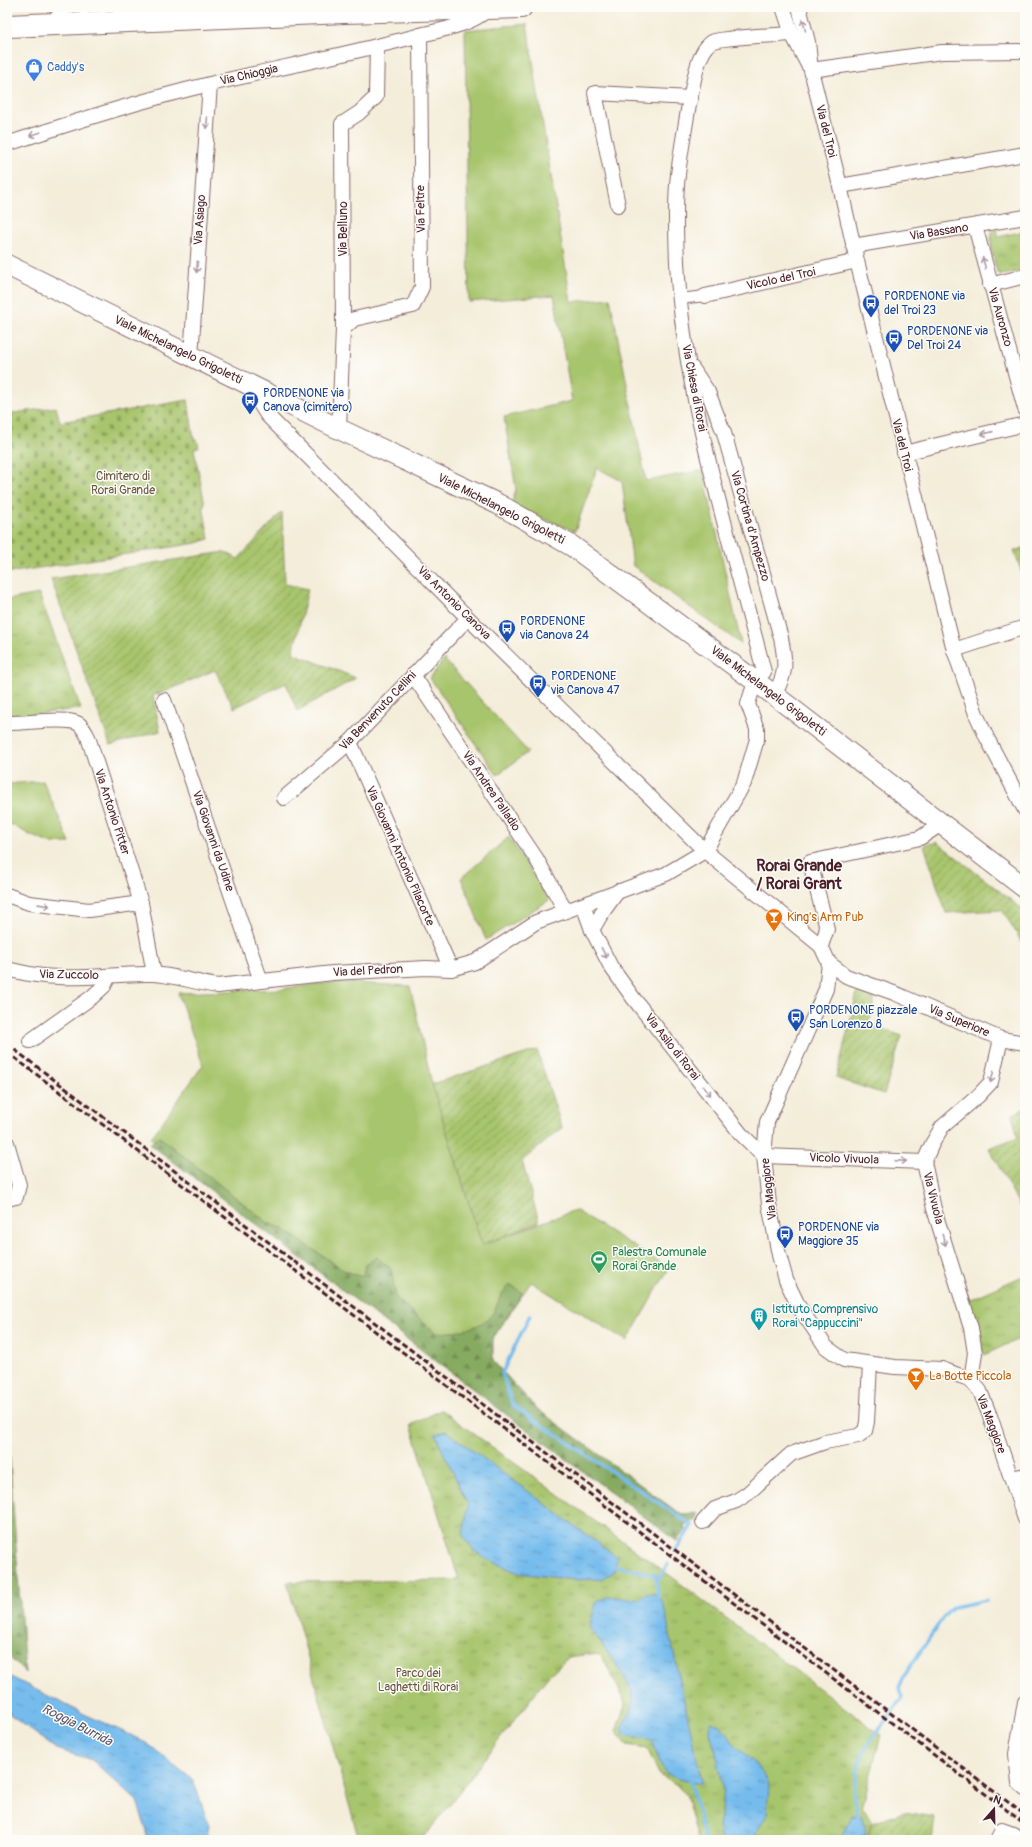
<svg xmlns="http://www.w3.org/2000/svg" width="1032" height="1847" viewBox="0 0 1032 1847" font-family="Pangolin,sans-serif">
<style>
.grass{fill:#a7c56c;stroke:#78724c}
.forest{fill:url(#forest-firs);stroke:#686446}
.cemetery{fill:url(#cemetery-stones);stroke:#78724c}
.park{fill:url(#park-tufts);stroke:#78724c}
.garden{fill:url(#garden-furrows);stroke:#78724c}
.water{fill:url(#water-ripples);stroke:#606e8c}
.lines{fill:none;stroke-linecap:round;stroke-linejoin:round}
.stream{stroke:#75bced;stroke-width:3.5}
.pedestrian-casing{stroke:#866768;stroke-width:12}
.minor-casing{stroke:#866768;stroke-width:16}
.secondary-casing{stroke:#866768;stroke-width:22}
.primary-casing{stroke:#866768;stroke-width:24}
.pedestrian{stroke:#fff;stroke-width:10}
.minor{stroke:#fff;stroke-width:14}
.secondary{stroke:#fff;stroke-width:20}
.primary{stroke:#fff;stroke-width:22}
.rail{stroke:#4a1f2b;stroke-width:3;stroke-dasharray:6 3;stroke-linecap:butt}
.oneway{stroke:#ae9aa0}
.labels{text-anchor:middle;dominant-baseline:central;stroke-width:3;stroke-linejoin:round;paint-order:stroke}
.shop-label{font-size:12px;fill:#366cbe;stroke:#fdfcf7;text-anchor:start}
.street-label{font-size:12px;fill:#4a1f2b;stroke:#fdfcf7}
.transit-label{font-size:12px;fill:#164399;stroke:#fdfcf7;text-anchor:start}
.park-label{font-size:12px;fill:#6b5942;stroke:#fdfcf7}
.food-label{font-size:12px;fill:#c56008;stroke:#fdfcf7;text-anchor:start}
.leisure-label{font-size:12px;fill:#27864d;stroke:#fdfcf7;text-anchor:start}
.culture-label{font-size:12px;fill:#0d838f;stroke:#fdfcf7;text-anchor:start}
.water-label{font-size:13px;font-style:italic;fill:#59566f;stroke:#fdfcf7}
.district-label{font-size:16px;font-weight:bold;fill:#4a1f2b;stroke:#fdfcf7}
</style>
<defs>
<pattern id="forest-firs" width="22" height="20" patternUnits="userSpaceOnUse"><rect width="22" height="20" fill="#85aa60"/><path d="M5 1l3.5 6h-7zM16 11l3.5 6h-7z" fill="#6f8a4f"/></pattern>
<pattern id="cemetery-stones" width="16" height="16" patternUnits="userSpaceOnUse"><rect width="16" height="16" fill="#a7c56c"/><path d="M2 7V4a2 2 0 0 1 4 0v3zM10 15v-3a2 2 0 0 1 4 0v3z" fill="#8a9f59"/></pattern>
<pattern id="park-tufts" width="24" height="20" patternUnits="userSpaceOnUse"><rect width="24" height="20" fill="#a7c56c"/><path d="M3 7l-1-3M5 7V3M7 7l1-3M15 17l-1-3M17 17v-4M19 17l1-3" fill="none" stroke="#8a9f59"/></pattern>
<pattern id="garden-furrows" width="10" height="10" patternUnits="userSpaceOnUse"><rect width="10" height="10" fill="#a7c56c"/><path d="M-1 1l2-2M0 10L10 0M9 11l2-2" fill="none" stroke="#8a9f59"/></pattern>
<pattern id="water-ripples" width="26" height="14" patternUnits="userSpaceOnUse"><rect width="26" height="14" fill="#75bced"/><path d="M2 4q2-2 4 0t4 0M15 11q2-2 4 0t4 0" fill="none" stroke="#6298c0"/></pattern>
</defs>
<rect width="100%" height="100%" fill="#fdfcf7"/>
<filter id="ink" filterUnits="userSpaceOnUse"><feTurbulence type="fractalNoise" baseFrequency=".025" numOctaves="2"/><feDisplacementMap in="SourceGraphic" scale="8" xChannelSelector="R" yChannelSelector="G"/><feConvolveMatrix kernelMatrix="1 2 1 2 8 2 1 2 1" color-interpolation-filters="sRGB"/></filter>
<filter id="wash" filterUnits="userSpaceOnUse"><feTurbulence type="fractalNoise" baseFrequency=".012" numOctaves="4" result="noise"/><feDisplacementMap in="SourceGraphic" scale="16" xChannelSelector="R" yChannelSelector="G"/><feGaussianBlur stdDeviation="0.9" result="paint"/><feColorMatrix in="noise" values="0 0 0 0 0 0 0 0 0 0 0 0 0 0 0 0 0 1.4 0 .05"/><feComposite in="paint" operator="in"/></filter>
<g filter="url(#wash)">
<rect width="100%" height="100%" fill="#f4edda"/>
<g class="grass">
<path d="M527 24 571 302 610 298 646 481 703 470 741 644 633 566 622 481 597 468 575 531 511 506 516 489 504 417 572 401 554 295 469 302 465 30Z"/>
<path d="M444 659 528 752 497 775 430 678Z"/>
<path d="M43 781 70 843H49L30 835 7 822V784Z"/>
<path d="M509 837 549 900 486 940 461 878Z"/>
<path d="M335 982 410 986 432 1084 482 1245 575 1210 669 1268 627 1341 531 1282 471 1371 151 1138 203 1065 178 993 280 989Z"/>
</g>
<g class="forest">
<path d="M158 1136 268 1223 283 1229 345 1271 363 1277 365 1265 377 1257 391 1269 396 1298 436 1333C454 1332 481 1330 493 1313 499 1303 500 1291 511 1285L523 1293 493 1337V1361L536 1408 676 1511 685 1515 697 1513V1520L684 1525 685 1530 677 1541 511 1418 150 1144Z"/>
<path d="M9 1448 25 1673 7 1655V1449Z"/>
</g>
<path class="cemetery" d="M188 400 194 440H197L199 447 194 449 205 505H203L209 539 197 543 7 573V414L56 407 60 422Z"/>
<g class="park">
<path d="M996 227 998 237 1025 231V271L1001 275 997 272 991 248V232Z"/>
<path d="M39 594 81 709C56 710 32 717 7 716V600Z"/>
<path d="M1025 1275V1336L984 1355 969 1300Z"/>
<path d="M441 1410 668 1574 881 1735 862 1808 873 1823 866 1840H698L686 1794 678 1787 659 1774 647 1748 627 1745 616 1731 626 1703 601 1655 590 1654 569 1657 550 1674 422 1840H359L287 1582 459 1580 411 1425Z"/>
</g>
<g class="garden">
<path d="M282 512 285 584 308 589 293 653 356 678 297 711 286 683 234 708 215 670 164 692 153 695 160 731 110 745 51 579 225 552 238 559Z"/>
<path d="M1025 547V582L1014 551Z"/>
<path d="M937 842 1025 911V942H1022L1002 910 946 913 924 845Z"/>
<path d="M858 989 875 996 869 1024 902 1036 884 1094 836 1078Z"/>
<path d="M537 1050 562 1128 522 1161 539 1222 482 1245 432 1084Z"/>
<path d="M1025 1108V1211L1023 1212 989 1148 1018 1137 1012 1115Z"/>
<path d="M904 1812 935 1817 932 1840H866L873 1823Z"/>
</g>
<g class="water">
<path d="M446 1431 617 1557 614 1572 602 1579 575 1580 518 1573 489 1560 474 1551 463 1536 468 1505 435 1434Z"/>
<path d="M646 1593 655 1594 663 1602 702 1783C664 1778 664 1776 652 1740L624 1735 621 1728C626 1719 632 1710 633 1699 633 1683 599 1641 589 1627L597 1601 607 1597 640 1599Z"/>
<path d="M7 1675 82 1713 144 1741 193 1780 209 1825 206 1840H146V1829L137 1801 92 1760 56 1749 7 1712Z"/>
<path d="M711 1721 719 1724 736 1746 757 1765 769 1783 767 1814 756 1833V1840H721C716 1826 723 1814 723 1800 723 1776 716 1752 709 1729Z"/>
<path d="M852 1816 862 1818 866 1831 862 1840H834L843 1835Z"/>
</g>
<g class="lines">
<g class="stream">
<path d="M530 1315 502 1373 513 1406 692 1525 676 1550"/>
<path d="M611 1565 656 1575 658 1600"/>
<path d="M658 1580 668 1564"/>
<path d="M689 1777 705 1840"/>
<path d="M857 1820C857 1809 854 1797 855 1786 858 1743 883 1730 902 1697L899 1688 904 1676 944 1616 954 1607 987 1600"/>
</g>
</g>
</g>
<g filter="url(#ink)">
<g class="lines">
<g class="pedestrian-casing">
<path id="pedestrian" d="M679 299 705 296"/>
</g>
<g class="minor-casing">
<g id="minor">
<path d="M59 7 60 24"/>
<path d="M783 7 792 34 808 65"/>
<path d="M799 7 808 42 811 70 840 186 857 261 954 650 976 714 987 738 1025 810"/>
<path d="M811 70 942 52 1025 51"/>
<path d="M7 144C74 122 142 100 210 84 279 68 348 54 417 36 439 30 469 26 487 10"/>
<path d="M840 186 1025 154"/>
<path d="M618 205 595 93 691 98"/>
<path d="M975 226 1025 409"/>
<path d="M853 246 1025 217"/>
<path d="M990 285 1025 276"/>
<path d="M705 296 857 261"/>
<path d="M343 329 354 319 413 306 422 287 420 35"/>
<path d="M191 356 210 84"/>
<path d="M692 368 708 392 724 433 781 638C786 663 787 673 774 695"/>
<path d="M247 384 267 415 468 618 705 851 821 946 829 963 846 976 894 993 1001 1039 1025 1043"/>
<path d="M339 429 343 329 342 124 359 113 376 97 377 46"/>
<path d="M904 453 1025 424"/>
<path d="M954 650 1025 627"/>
<path d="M764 672C730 536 684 402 677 262 676 237 675 211 677 185 679 160 684 135 688 110 692 92 696 52 712 42 722 37 778 35 792 34"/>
<path d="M413 675 536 858 565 910"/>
<path d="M164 700 261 981"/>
<path d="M7 723C24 724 67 716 79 724 83 727 86 733 88 737L141 903 154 974"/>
<path d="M350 742 451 969"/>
<path d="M284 798 350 742 468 618"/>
<path d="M7 895 29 903 89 910 141 903"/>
<path d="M583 905 592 930 611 967 634 999 741 1134 764 1156 924 1162"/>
<path d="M592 930 602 913 618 891"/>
<path d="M821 946 827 929 810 862 920 838 941 824"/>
<path d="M829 963 826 989 767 1122 764 1156 769 1204 779 1255 786 1280 799 1307 826 1347 844 1360 895 1367 942 1369 971 1380 980 1391 990 1416 1025 1519"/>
<path d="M7 969C24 973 40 977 58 977 89 979 121 973 152 974 175 975 196 983 218 986L333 973 426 968 451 969 475 962 536 922 666 874 705 851 744 783 757 739V729L748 704 752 691"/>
<path d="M30 1041 92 997 104 986 109 976"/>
<path d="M7 1143 19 1185 16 1197 7 1199"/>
<path d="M971 1380 975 1353 971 1328 934 1209 924 1162 932 1144 942 1127 978 1096 991 1082 1001 1039"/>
<path d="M1012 1478 1025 1475"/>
<path d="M703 1522 715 1509 736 1501 747 1494 791 1454 825 1442 858 1436 865 1431 867 1422 870 1364"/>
<path d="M1025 1702 1016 1754 1019 1783 1025 1788"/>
<path d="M997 1840 1002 1830 1013 1834 1021 1840"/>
</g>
</g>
<g class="secondary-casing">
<path id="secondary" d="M7 265 339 429 498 504 572 546 774 695 1025 888"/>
</g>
<g class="primary-casing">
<path id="primary" d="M7 26 344 12 521 7"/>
</g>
<use href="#pedestrian" class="pedestrian"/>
<use href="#minor" class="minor"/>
<use href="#secondary" class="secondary"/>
<use href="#primary" class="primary"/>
<g class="rail">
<path d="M7 1044 1025 1815"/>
<path d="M7 1052 1025 1824"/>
</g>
</g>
<defs><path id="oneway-shaft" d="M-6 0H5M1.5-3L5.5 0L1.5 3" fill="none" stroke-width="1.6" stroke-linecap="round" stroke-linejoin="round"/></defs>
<g class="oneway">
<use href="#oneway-shaft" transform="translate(804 25) rotate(-104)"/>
<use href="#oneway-shaft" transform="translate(207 123) rotate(94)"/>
<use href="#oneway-shaft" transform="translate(35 134) rotate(162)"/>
<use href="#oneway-shaft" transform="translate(984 263) rotate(-105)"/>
<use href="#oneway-shaft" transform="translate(197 267) rotate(94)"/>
<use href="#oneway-shaft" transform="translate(987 433) rotate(167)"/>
<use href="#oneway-shaft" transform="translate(44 905) rotate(8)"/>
<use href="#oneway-shaft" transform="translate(604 953) rotate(63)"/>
<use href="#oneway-shaft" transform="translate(992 1077) rotate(106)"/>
<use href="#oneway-shaft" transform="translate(707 1091) rotate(52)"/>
<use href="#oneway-shaft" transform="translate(901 1161) rotate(2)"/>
<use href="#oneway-shaft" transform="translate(944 1240) rotate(72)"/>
</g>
</g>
<defs>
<g id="shop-pin" transform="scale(0.9)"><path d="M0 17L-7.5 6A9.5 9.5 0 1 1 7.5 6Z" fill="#3f7fe0" stroke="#fdfcf7"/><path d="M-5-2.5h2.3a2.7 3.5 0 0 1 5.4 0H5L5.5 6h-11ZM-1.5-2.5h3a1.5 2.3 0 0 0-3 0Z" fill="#fff"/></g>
<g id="bus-pin" transform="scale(0.9)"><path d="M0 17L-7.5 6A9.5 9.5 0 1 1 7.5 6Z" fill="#1a4fb4" stroke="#fdfcf7"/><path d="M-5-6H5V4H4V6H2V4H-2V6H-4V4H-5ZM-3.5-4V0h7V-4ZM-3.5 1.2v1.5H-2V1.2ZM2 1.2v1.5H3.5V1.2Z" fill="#fff"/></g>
<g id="bar-pin" transform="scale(0.9)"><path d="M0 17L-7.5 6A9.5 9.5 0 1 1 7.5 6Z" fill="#e8710a" stroke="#fdfcf7"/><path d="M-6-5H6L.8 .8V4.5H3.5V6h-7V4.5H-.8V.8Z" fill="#fff"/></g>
<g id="stadium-pin" transform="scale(0.9)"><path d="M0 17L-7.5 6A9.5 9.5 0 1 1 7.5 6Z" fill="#2e9e5b" stroke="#fdfcf7"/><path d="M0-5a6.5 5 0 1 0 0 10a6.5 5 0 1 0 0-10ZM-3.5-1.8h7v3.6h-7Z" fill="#fff"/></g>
<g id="building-pin" transform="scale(0.9)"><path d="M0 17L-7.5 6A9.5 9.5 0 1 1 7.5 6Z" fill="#0f9aa8" stroke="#fdfcf7"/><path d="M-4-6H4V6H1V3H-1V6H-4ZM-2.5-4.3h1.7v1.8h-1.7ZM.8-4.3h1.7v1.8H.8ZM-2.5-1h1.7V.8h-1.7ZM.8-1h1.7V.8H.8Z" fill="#fff"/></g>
</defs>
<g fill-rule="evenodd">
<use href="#shop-pin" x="34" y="67"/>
<use href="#bus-pin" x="871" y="303"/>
<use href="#bus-pin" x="894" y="338"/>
<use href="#bus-pin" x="250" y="400"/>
<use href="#bus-pin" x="507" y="628"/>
<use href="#bus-pin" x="538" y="683"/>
<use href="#bar-pin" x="774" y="917"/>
<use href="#bus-pin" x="796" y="1017"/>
<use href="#bus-pin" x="785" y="1234"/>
<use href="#stadium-pin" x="599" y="1259"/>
<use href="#building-pin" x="759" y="1316"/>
<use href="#bar-pin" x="916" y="1376"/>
</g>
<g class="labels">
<g class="shop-label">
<text x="47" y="67">Caddy's</text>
</g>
<g class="street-label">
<text transform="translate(249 75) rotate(-13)">Via Chioggia</text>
<text transform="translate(826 131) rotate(76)">Via del Troi</text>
<text transform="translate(421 209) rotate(-91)">Via Feltre</text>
<text transform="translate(200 220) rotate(-86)">Via Asiago</text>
<text transform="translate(343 229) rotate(-90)">Via Belluno</text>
<text transform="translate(939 232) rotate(-9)">Via Bassano</text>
<text transform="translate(781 279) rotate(-12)">Vicolo del Troi</text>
<text transform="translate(1000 317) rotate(74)">Via Auronzo</text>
<text transform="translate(178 350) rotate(26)">Viale Michelangelo Grigoletti</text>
<text transform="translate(694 388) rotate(79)">Via Chiesa di Rorai</text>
<text transform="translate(902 445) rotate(76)">Via del Troi</text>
<text transform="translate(501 509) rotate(27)">Viale Michelangelo Grigoletti</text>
<text transform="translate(750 526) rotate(74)">Via Cortina d'Ampezzo</text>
<text transform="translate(454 603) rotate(45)">Via Antonio Canova</text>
<text transform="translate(768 691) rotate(37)">Viale Michelangelo Grigoletti</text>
<text transform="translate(378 711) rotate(-46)">Via Benvenuto Cellini</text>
<text transform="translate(491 791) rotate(56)">Via Andrea Palladio</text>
<text transform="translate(112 812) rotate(72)">Via Antonio Pitter</text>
<text transform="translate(213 841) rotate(71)">Via Giovanni da Udine</text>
<text transform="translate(400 856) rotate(66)">Via Giovanni Antonio Pilacorte</text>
<text transform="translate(368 971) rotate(-3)">Via del Pedron</text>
<text transform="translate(69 975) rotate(1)">Via Zuccolo</text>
<text transform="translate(959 1021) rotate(23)">Via Superiore</text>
<text transform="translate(672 1047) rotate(52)">Via Asilo di Rorai</text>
<text transform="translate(844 1159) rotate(2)">Vicolo Vivuola</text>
<text transform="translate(769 1189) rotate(-97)">Via Maggiore</text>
<text transform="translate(933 1198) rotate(76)">Via Vivuola</text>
<text transform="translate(991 1424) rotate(69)">Via Maggiore</text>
</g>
<g class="transit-label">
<text x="884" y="296">PORDENONE via<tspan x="884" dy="14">del Troi 23</tspan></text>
<text x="907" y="331">PORDENONE via<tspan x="907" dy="14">Del Troi 24</tspan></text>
<text x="263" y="393">PORDENONE via<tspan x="263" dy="14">Canova (cimitero)</tspan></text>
<text x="520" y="621">PORDENONE<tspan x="520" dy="14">via Canova 24</tspan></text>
<text x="551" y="676">PORDENONE<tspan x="551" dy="14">via Canova 47</tspan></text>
<text x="809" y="1010">PORDENONE piazzale<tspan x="809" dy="14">San Lorenzo 8</tspan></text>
<text x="798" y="1227">PORDENONE via<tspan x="798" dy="14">Maggiore 35</tspan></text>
</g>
<g class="park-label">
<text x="123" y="476">Cimitero di<tspan x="123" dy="14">Rorai Grande</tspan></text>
<text x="418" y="1673">Parco dei<tspan x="418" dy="14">Laghetti di Rorai</tspan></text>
</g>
<g class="food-label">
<text x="787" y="917">King's Arm Pub</text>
<text x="929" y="1376">La Botte Piccola</text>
</g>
<g class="leisure-label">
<text x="612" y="1252">Palestra Comunale<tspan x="612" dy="14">Rorai Grande</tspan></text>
</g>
<g class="culture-label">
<text x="772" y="1309">Istituto Comprensivo<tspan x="772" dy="14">Rorai "Cappuccini"</tspan></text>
</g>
<g class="water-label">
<text transform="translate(77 1725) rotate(27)">Roggia Burrida</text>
</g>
<g class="district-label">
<text x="799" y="866">Rorai Grande<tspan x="799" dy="18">/ Rorai Grant</tspan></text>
</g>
</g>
<rect width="1032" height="1847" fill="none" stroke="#fdfcf7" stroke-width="24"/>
<g transform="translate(994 1809) rotate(20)" stroke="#fdfcf7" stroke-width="3" paint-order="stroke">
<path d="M0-3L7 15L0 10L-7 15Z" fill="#4a1f2b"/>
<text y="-6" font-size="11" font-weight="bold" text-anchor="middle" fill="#4a1f2b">N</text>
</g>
</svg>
